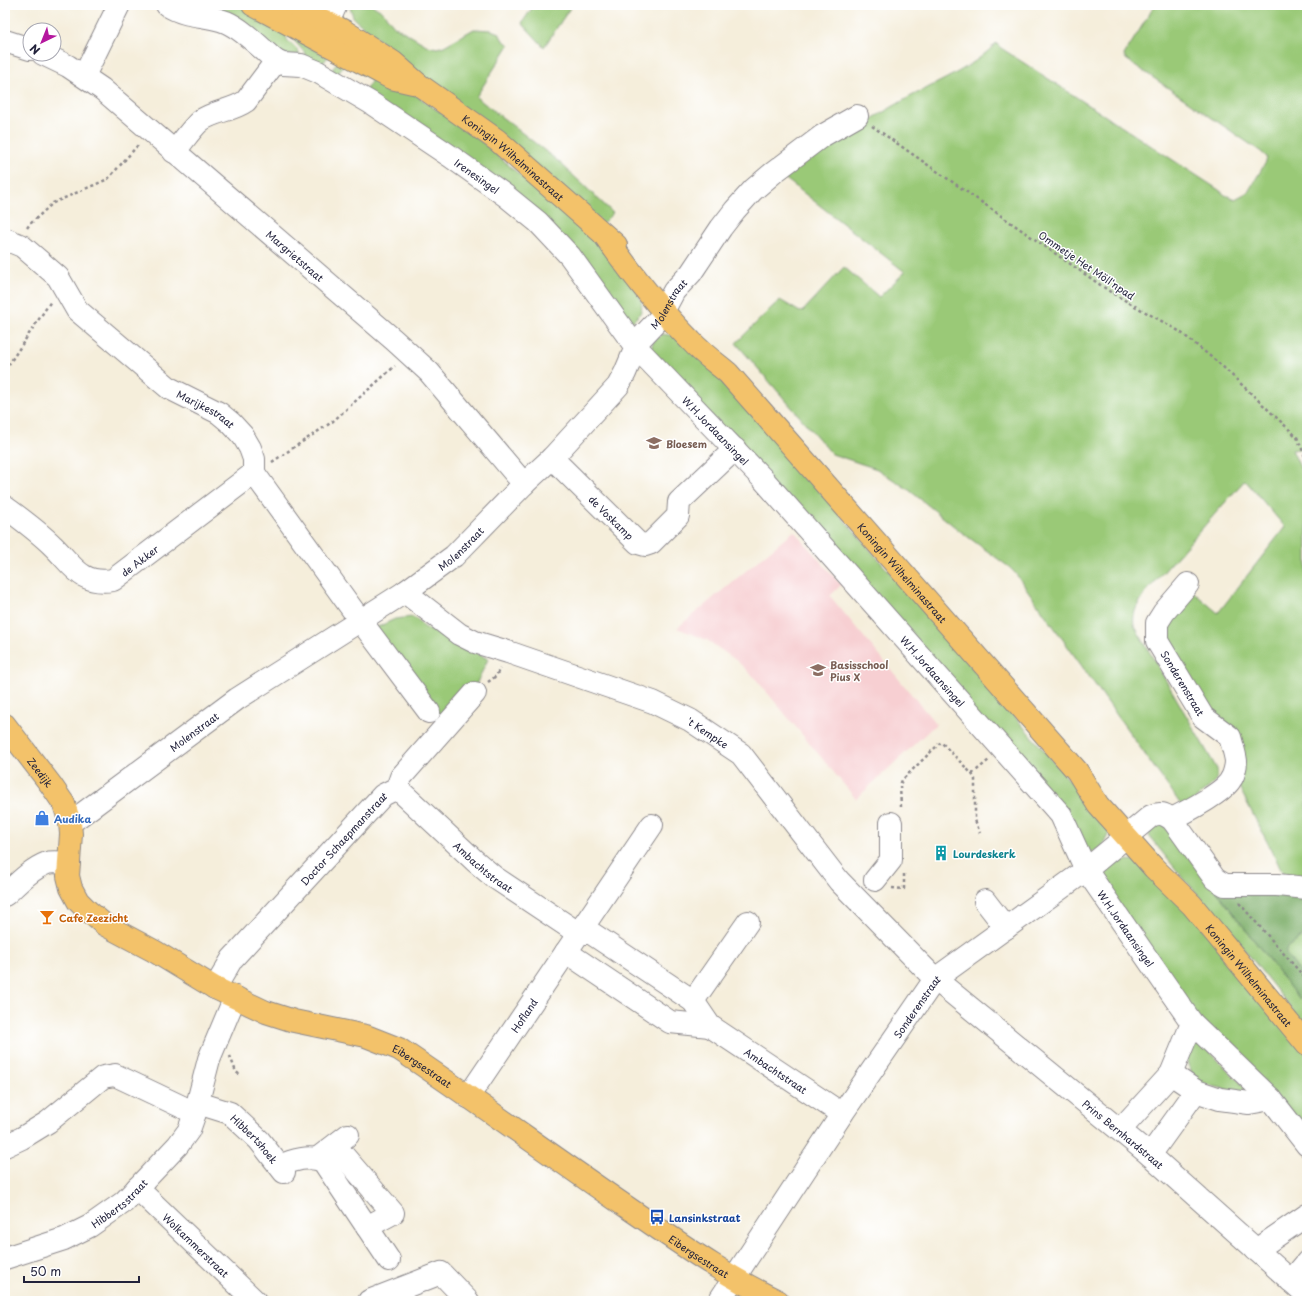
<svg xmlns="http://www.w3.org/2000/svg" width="1312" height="1306" viewBox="0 0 1312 1306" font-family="'Playpen Sans',sans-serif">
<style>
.built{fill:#f7cfd2}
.green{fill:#9ac977;stroke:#5e7659}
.forest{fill:#7bad68;stroke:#4e6852}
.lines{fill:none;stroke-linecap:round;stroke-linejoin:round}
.minor-casing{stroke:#8c888b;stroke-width:24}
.major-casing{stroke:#8c888b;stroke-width:24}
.path{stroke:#8c888b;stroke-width:2.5;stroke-dasharray:3 3;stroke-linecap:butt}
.minor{stroke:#fff;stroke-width:22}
.major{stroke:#f3c26a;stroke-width:22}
.labels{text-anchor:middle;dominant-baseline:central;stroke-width:3;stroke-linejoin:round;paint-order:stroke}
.street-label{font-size:10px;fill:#22223b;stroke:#fff}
.education-label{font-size:10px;font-weight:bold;fill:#785e54;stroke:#fff;text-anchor:start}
.shop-label{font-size:10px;font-weight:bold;fill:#366cbe;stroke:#fff;text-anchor:start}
.culture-label{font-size:10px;font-weight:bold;fill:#0d838f;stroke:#fff;text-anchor:start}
.food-label{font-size:10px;font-weight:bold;fill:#c56008;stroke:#fff;text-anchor:start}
.transit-label{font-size:10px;font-weight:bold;fill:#164399;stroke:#fff;text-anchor:start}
</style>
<rect width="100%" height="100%" fill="#fff"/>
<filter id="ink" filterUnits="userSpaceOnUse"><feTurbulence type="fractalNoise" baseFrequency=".025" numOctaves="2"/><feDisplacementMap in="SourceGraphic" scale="8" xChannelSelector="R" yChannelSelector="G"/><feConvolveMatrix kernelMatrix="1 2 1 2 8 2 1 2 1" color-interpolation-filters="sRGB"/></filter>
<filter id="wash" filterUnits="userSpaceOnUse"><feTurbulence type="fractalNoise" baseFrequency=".012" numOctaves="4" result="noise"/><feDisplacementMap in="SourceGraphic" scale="16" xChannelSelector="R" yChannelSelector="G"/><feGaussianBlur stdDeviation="0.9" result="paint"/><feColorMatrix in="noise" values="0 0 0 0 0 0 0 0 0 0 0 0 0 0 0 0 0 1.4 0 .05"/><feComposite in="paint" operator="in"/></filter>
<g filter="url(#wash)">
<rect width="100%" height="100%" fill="#f5eedb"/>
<path class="built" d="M794 531 841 585 830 596 936 724 856 799 755 678 737 661 707 640 677 628Z"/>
<g class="green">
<path d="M178 5H246L286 32 287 40 297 49 300 55H279Z"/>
<path d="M349 5H372L383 12 394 26 428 46 437 48 444 46 474 29 491 30 499 33 502 39 509 45 476 97 558 161 613 213 602 224 354 19Z"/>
<path d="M534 5H572L544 47 522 23Z"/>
<path d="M1155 5H1307V448L1292 450 1307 482V877L1284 875 1238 785 1214 720 1161 627 1192 591 1218 613 1285 527 1245 480 1145 593C1138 604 1132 612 1134 625L1217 769V777L1215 782 1184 809 1016 574 1009 567 960 531 909 490 877 469 832 454 736 343 771 308 780 300 800 312 803 311 844 267 879 297 905 272 782 176C822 149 862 124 904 100 933 84 974 68 996 43L1001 48 1219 190 1225 195 1235 199 1248 192 1266 162 1267 157 1260 151 1126 59 1124 55Z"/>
<path d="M290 36 328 57 322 64 305 59V53Z"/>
<path d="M342 55 406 88 482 142 605 249 640 297C645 312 639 315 629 325L620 307 603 280 595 279 365 91 372 80 344 63 338 74 332 70Z"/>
<path d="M661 334 680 336 768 432 1041 747 1111 829 1102 847 1088 855 651 349 653 342Z"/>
<path d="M412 617 418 620 424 627 488 659 473 691 443 724 429 705 369 631 395 619Z"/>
<path d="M1161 822 1214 888 1298 998 1307 991V1029L1223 922 1183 878 1149 836 1154 823Z"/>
<path d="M1134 860 1195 918 1307 1055V1128L1190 1010 1093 877 1101 870 1115 861Z"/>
<path d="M1307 933V981L1285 954 1286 949Z"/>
<path d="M1193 1035 1254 1096 1204 1084 1193 1077 1188 1065 1185 1053Z"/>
</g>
<path class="forest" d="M1214 888 1307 893V933L1286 949V954L1307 981V991L1299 999Z"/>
</g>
<g filter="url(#ink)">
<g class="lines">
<g class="minor-casing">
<g id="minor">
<path d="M167 5C187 18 206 14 226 22 243 29 262 49 276 61"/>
<path d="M314 36 328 22 336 5"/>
<path d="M5 41 30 49"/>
<path id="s1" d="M43 54 68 66 102 89 394 340 429 372 524 484"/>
<path d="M84 76 119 5"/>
<path id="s2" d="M174 152C181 144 192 128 200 121 213 111 232 111 246 101L276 61 283 64 301 65 318 72 371 103 450 156 506 196 538 222 570 256 635 346 762 478 1061 815 1086 870 1192 1023 1271 1099 1307 1145"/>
<path id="s3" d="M5 239 22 246 58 277 77 310 169 388 219 413 231 423 243 436 250 448 254 459V473L360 620 429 712"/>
<path id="s4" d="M552 458 638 543 645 545 651 543 678 516 679 502 735 449"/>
<path id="s5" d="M5 507C21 519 38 531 53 546 73 565 80 585 113 580L254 473"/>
<path id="s6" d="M405 592 459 634 475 642 508 652 653 702 690 720 741 754 839 881 935 979 1150 1155 1307 1295"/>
<path id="s7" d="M397 788 475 861 494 877 578 933H591L693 1001 710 1026 842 1114"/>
<path d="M1172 819C1186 812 1225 792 1231 779 1234 775 1236 766 1236 761 1235 753 1232 745 1230 737L1203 717 1157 641V623L1164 612 1188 584"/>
<path id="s8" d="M70 823 237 699 405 592 454 556 524 484 552 458 618 386 625 373 639 340 659 319 674 291 691 273 721 228 735 210 753 190 773 173 822 136 857 116"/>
<path d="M875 880 891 860V823"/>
<path d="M5 895C17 884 31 869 47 863 53 861 62 863 69 863"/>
<path d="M985 901 1006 928"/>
<path d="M566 952 670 1022 710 1026"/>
<path id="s9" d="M215 988 232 959 383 795 397 788 401 777 475 693"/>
<path d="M693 1001 748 922"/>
<path d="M1171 1074 1196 1091 1220 1099 1249 1103 1271 1099"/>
<path id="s10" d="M468 1097 652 825"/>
<path id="s11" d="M198 1103 230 1113 259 1140 284 1172"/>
<path d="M1120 1130 1171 1074 1192 1023"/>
<path d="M5 1146 22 1138 48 1122 103 1077 115 1075 195 1113"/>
<path d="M343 1155 393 1213 367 1227"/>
<path d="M1150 1155 1196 1091"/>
<path d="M318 1158 348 1135"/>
<path d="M280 1166C292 1160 310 1155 323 1161L389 1260"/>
<path id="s12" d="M137 1188 255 1301"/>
<path d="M1256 1250 1307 1215"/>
<path id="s13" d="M5 1258 64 1239 90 1226 124 1202 178 1145 189 1130 195 1113 209 1059 235 997"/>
<path d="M1291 1281 1307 1262"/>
<path d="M369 1301 441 1273 468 1301"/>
<path id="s14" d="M719 1301 842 1114 935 979 1086 870 1151 816C1160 812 1164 814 1172 819L1215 879 1225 885H1277L1307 888"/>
</g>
</g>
<g class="major-casing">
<g id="major">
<path d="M253 5 391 78 413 83"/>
<path id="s15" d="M294 5 346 32 393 62 418 84 497 140 616 245"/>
<path id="s16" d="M605 236C631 273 659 309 691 341 702 353 716 363 728 373L1077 771 1098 805 1154 868 1192 905 1307 1045"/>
<path id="s17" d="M5 725 51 785 64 804 70 823 71 834 68 876 71 888 78 901 88 911 105 925 154 951 215 988 266 1012 294 1021 366 1036 399 1049C478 1102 555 1158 634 1212 681 1244 727 1277 778 1301"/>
</g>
</g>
<g class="path">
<path d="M872 126 1112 293 1179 331 1221 365 1297 437 1307 461"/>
<path d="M27 228 30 224 53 203 108 179 139 144"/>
<path d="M5 370 51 301"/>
<path d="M272 462 332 422 395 366"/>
<path d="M488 682 496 676 500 668"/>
<path d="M972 774 989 760"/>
<path d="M901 807 900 785 902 780 941 742 972 774 975 779V820L980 833"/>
<path d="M892 888 904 889V874"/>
<path d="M1239 903 1307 980"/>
<path d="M230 1056 236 1072 240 1075"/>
</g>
<use href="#minor" class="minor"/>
<use href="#major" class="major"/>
</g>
</g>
<defs>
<g id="school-bare" transform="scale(1.2)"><path d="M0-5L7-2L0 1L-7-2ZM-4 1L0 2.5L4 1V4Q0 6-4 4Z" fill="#8d6e63" stroke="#fff" stroke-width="2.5" paint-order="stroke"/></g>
<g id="shop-bare" transform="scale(1.2)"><path d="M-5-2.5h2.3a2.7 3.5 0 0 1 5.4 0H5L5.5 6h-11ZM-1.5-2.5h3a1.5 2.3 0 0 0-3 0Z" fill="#3f7fe0" stroke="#fff" stroke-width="2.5" paint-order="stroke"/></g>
<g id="building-bare" transform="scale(1.2)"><path d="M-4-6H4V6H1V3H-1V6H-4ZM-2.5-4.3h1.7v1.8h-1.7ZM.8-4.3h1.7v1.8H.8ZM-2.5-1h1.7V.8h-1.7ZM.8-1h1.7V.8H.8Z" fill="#0f9aa8" stroke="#fff" stroke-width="2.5" paint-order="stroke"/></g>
<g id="bar-bare" transform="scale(1.2)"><path d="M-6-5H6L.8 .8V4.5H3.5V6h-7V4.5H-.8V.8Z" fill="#e8710a" stroke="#fff" stroke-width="2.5" paint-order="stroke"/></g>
<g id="bus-bare" transform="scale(1.2)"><path d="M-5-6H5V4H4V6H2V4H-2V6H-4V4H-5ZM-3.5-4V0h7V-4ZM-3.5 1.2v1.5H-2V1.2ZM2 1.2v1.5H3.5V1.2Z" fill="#1a4fb4" stroke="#fff" stroke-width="2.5" paint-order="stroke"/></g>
</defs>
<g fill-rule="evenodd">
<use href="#school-bare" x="654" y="443"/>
<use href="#school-bare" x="818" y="670"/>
<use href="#shop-bare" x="42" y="818"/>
<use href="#building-bare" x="941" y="853"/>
<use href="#bar-bare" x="47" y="917"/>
<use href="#bus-bare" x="657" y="1217"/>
</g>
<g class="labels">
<g class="street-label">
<text stroke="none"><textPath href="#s15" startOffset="268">Koningin Wilhelminastraat</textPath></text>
<text stroke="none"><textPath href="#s2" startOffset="375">Irenesingel</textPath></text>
<text stroke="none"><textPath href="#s1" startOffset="324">Margrietstraat</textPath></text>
<text transform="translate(1087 265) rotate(34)">Ommetje Het Möll'npad</text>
<text stroke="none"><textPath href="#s8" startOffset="802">Molenstraat</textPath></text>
<text stroke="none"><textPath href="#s3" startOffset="267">Marijkestraat</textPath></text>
<text stroke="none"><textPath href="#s2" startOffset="726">W.H.Jordaansingel</textPath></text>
<text stroke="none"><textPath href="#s4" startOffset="84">de Voskamp</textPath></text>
<text stroke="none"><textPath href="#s8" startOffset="478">Molenstraat</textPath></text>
<text stroke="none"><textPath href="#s5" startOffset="168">de Akker</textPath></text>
<text stroke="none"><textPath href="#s16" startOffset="450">Koningin Wilhelminastraat</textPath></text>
<text stroke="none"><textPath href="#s2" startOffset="1050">W.H.Jordaansingel</textPath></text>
<text transform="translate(1183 683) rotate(59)">Sonderenstraat</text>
<text stroke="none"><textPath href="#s8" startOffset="154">Molenstraat</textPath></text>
<text stroke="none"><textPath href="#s6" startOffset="337">'t Kempke</textPath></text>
<text stroke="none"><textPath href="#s17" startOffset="59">Zeedijk</textPath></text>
<text stroke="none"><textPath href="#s9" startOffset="198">Doctor Schaepmanstraat</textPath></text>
<text stroke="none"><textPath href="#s7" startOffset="117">Ambachtstraat</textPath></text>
<text stroke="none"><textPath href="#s2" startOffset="1374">W.H.Jordaansingel</textPath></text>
<text stroke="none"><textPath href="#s16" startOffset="982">Koningin Wilhelminastraat</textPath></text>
<text stroke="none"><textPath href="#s14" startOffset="355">Sonderenstraat</textPath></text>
<text stroke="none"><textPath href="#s10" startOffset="99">Hofland</textPath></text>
<text stroke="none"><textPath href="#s17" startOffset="585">Eibergsestraat</textPath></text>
<text stroke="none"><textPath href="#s7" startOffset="478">Ambachtstraat</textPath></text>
<text stroke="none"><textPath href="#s6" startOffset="918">Prins Bernhardstraat</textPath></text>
<text stroke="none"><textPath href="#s11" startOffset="69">Hibbertshoek</textPath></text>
<text stroke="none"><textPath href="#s13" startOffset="128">Hibbertsstraat</textPath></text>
<text stroke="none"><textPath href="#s12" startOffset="82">Wolkammerstraat</textPath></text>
<text stroke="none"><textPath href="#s17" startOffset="921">Eibergsestraat</textPath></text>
</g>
<g class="education-label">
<text x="666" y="443">Bloesem</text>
<text x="830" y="664">Basisschool<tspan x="830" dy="12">Pius X</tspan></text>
</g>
<g class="shop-label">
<text x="54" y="818">Audika</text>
</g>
<g class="culture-label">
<text x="953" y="853">Lourdeskerk</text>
</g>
<g class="food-label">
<text x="59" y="917">Cafe Zeezicht</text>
</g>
<g class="transit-label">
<text x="669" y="1217">Lansinkstraat</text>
</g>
</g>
<rect width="1312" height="1306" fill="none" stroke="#fff" stroke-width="20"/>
<g transform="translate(42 42) rotate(223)"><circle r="19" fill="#ffffff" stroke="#a7a7b1"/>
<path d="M0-3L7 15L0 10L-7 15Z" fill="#b5179e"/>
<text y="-6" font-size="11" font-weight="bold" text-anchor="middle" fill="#22223b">N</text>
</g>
<path d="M24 1276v6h115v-6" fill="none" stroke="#22223b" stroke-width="2"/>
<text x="30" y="1276" font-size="12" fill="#22223b" stroke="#ffffff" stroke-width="3" paint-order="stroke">50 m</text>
</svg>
